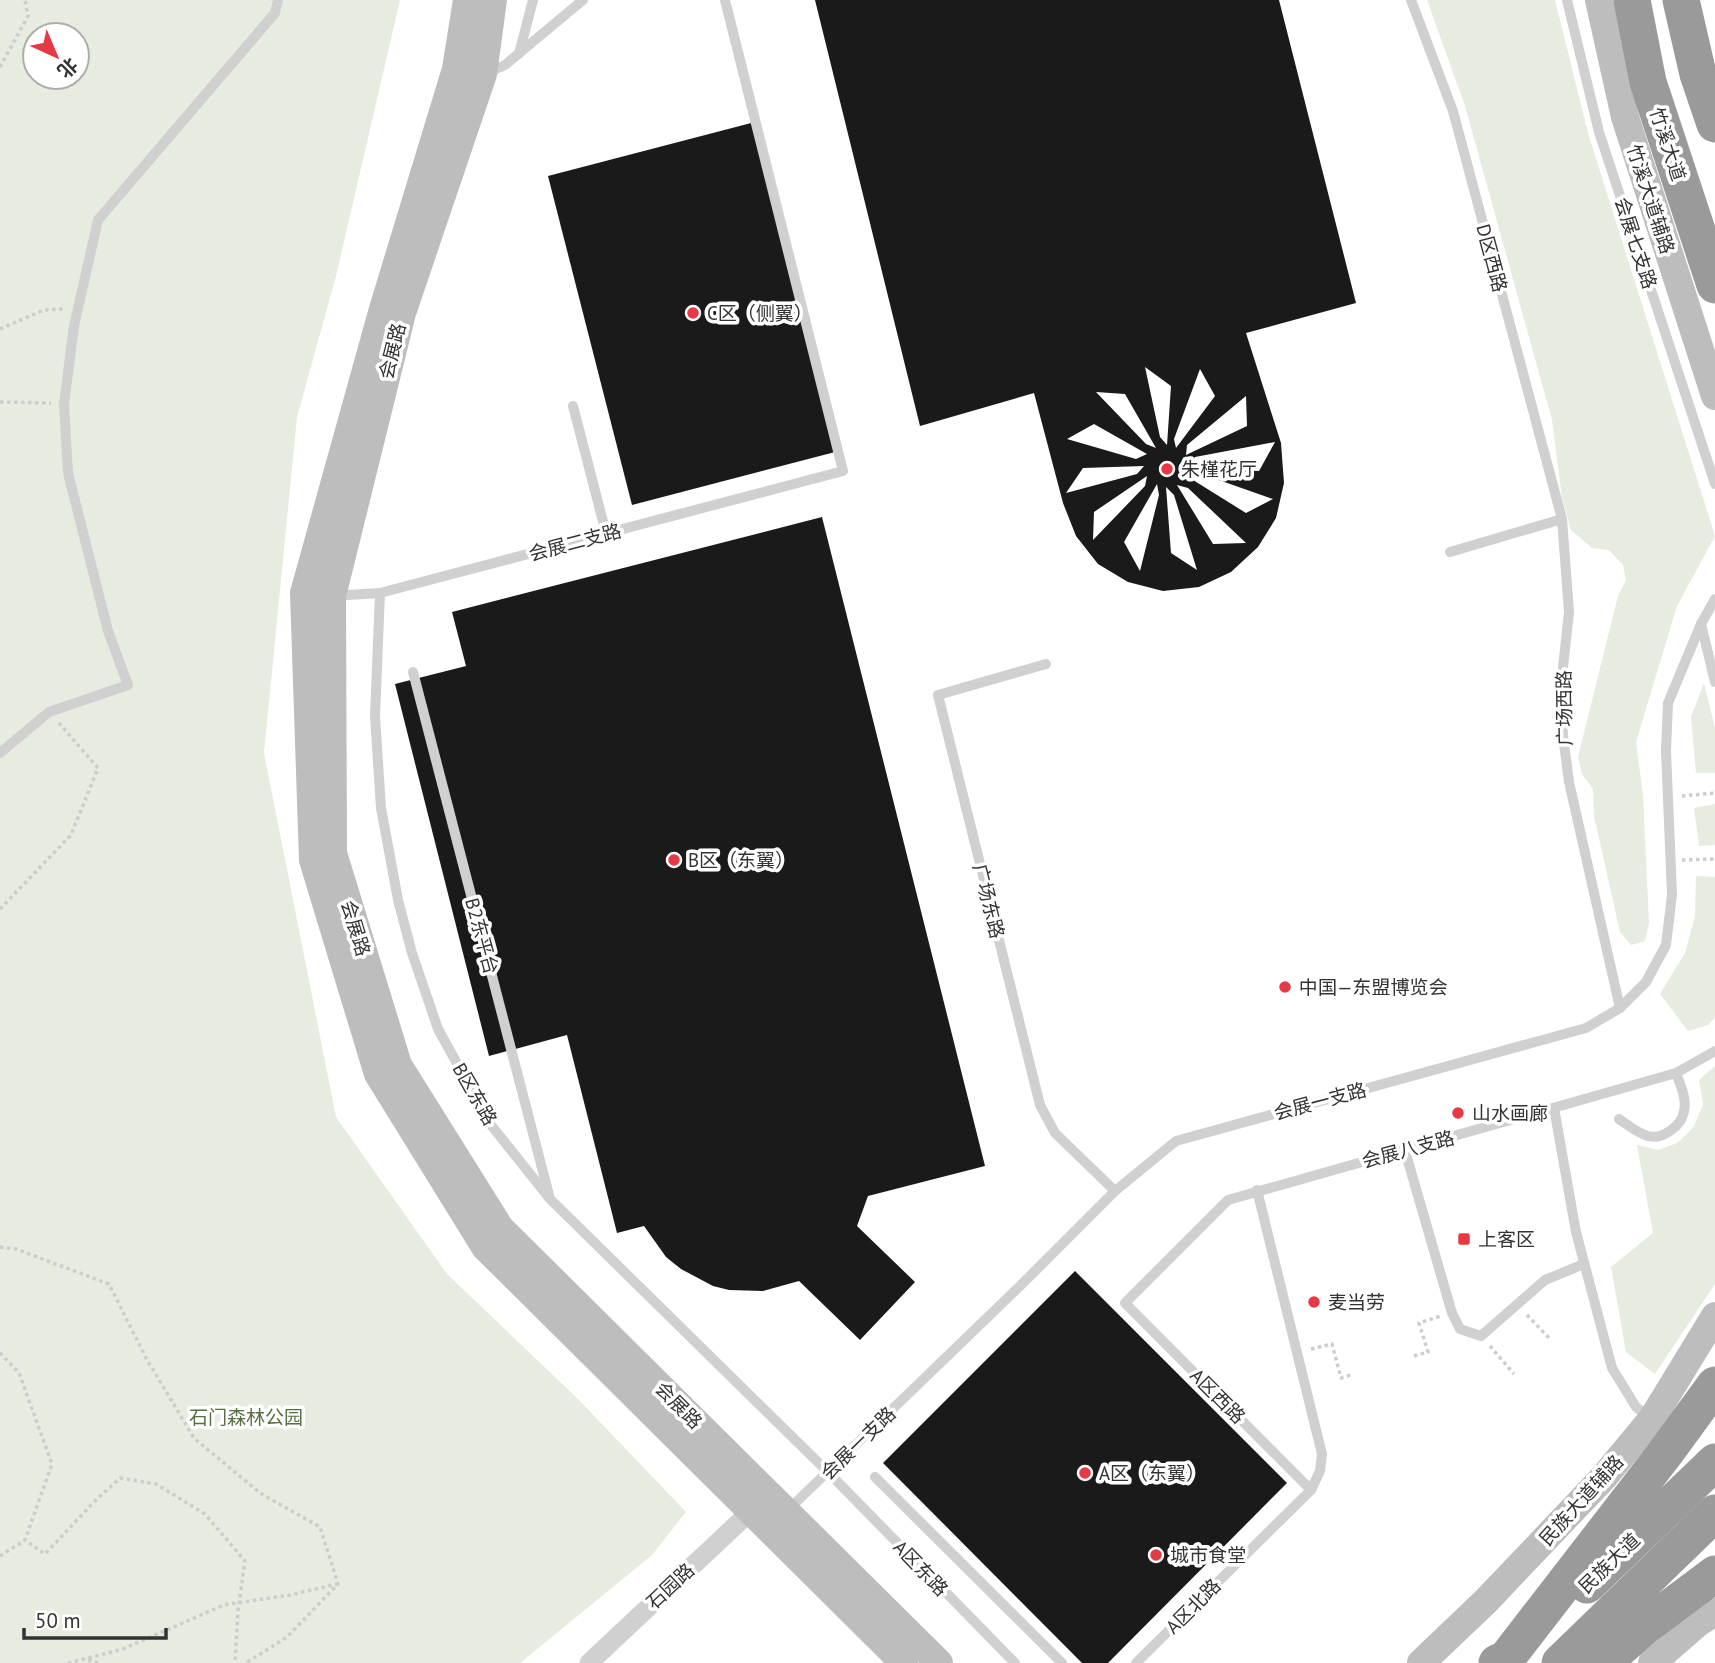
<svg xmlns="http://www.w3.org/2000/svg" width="1715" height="1663" viewBox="0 0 1715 1663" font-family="'PT Sans','Noto Sans SC',sans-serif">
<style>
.green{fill:#e6ecdf;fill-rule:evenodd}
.building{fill:#1a1a1a;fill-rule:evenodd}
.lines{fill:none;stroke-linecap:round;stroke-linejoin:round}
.path{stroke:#cdcdcd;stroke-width:3.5;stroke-dasharray:3.5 3.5;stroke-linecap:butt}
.lane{stroke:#d0d0d0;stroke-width:10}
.street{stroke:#d0d0d0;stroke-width:19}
.secondary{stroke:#bdbdbd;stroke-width:28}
.highway{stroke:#9a9a9a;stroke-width:37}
.poi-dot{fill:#e63946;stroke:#fff;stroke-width:2.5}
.labels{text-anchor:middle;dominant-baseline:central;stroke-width:7;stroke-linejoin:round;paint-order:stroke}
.street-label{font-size:19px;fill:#333;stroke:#fff}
.poi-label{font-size:19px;fill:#333;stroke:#fff;text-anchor:start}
.park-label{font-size:19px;fill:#56703f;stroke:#fff}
</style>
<rect width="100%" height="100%" fill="#fff"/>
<g class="green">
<path d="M0 0H400L336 276 297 417 264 753 336 1117 447 1274 577 1398 686 1512 652 1555 520 1663H0ZM35 35H77V77H35Z"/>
<path d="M1427 0H1555L1588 133 1715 536 1677 606 1636 742 1643 795 1649 923 1645 941 1631 945 1620 932 1594 816 1593 789 1582 774 1578 757 1618 596 1626 580 1623 565 1609 550 1592 548 1571 530 1562 498 1552 420 1465 106Z"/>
<path d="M1704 683 1715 728V773H1696L1691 717Z"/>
<path d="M1715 804V845L1699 846 1694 808Z"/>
<path d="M1696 876 1715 877V1017L1708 1025 1688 1031 1660 994 1685 953 1695 917Z"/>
<path d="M1715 1066V1284L1655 1374 1626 1352 1611 1267 1653 1233 1637 1145 1658 1150 1677 1143 1693 1128 1703 1105 1699 1080Z"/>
</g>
<g class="building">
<path d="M815 0H1279L1356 303 1246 333 1281 443 1284 483 1276 518 1258 547 1231 572 1199 587 1163 591 1128 582 1098 564 1076 536 1063 503 1034 393 920 426ZM1145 367 1171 386 1167 445 1160 437ZM1200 369 1215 396 1176 448 1174 439ZM1096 392 1125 394 1156 448 1146 444ZM1246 396 1247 426 1186 455 1187 445ZM1094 424 1147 454 1136 459 1067 439ZM1275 442 1259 471 1188 466 1195 457ZM1144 466 1137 474 1066 493 1083 468ZM1196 472 1273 499 1246 513 1185 475ZM1147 476 1145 486 1093 540 1094 512ZM1157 484 1159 495 1140 571 1124 542ZM1177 485 1188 488 1246 543 1213 544ZM1166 487 1174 495 1197 570 1171 553Z"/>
<path d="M755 122 839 451 632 505 548 176Z"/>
<path d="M822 517 985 1166 868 1196 857 1226 915 1282 860 1340 799 1281 763 1291 729 1290 713 1286 681 1269 666 1257 644 1226 617 1233 567 1035 489 1056 395 684 466 666 452 612Z"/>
<path d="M1075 1271 1287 1483 1108 1663H1082L883 1463Z"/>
</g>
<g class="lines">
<g class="path">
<path d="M0 67 28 16 25 0"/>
<path d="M0 329 44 310 64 309"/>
<path d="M0 402 51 403"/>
<path d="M1682 796 1715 793"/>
<path d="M1682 860 1715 859"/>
<path d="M0 909 71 835 98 768 58 722"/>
<path d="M0 1247 16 1249 109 1284 146 1358 194 1438 260 1493 320 1527 338 1584 287 1637 246 1663"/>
<path d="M1527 1315 1550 1339"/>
<path d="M1490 1346 1514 1374"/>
<path d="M1311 1349 1332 1344 1341 1378 1353 1374"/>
<path d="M0 1353 19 1373 52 1464 25 1540 45 1554 94 1502 120 1478 156 1484 205 1514 245 1561 238 1611 235 1663"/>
<path d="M1414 1356 1428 1352 1419 1323 1441 1316"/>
<path d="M0 1556 25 1540"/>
<path d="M88 1660 98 1663"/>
<path d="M68 1663 123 1649 224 1605 290 1595 337 1584"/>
</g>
<g class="lane">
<path d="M1411 0 1453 111 1562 519"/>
<path d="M1567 0 1599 132 1715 484"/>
<path d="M519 54 533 0"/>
<path d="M487 73 505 65 583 0"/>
<path d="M573 406 606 533"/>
<path d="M1450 552 1562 519 1569 612 1561 686 1563 736 1569 782 1620 1008"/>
<path d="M305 593 332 596 380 593 843 471 725 0"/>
<path d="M380 593 375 716 381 808 398 900 412 953 438 1029 491 1125 550 1199 828 1472 1015 1663"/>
<path d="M1701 624 1715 682"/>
<path d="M1046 664 938 695 1040 1105 1055 1133 1115 1191"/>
<path d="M413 672 549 1195"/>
<path d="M0 753 49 712 128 685 108 631 68 473 64 404 74 326 98 220 275 13 278 0"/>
<path d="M1554 1108 1576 1232 1612 1368 1636 1407 1649 1417"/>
<path d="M1619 1119C1628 1125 1637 1133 1648 1136 1662 1140 1682 1126 1684 1111 1687 1098 1680 1084 1676 1073"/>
<path d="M1405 1151 1452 1313 1460 1329 1481 1336 1545 1280 1584 1264"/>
<path d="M875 1477 1062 1663"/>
<path d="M1311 1490 1125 1303 1228 1200 1676 1073 1715 1051"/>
<path d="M789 1509 1023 1283 1115 1191 1176 1141 1586 1028 1620 1008 1646 982 1666 945 1672 895 1666 751 1668 703 1701 624 1715 599"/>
<path d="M1136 1663 1311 1490 1320 1471 1322 1454 1257 1190"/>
</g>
<path class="street" d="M589 1663 752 1510"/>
<g class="secondary">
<path d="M467 0 456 69 383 309 304 593 313 860 378 1074 485 1247 904 1663"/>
<path d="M493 0 483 74 402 313 332 596 333 853 398 1065 500 1228 939 1663"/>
<path d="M1599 0 1625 117 1715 396"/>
<path d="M1421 1663 1486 1601 1603 1478 1652 1419 1715 1316"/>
<path d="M1652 1663 1698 1623 1715 1612"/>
</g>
<g class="highway">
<path d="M1632 0 1648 82 1715 285"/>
<path d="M1681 0 1698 74 1715 124"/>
<path d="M1587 1585 1715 1462"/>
<path d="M1497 1663 1506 1659 1666 1452 1715 1385"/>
<path d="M1560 1663 1715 1513"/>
<path d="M1603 1663 1644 1627 1715 1574"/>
</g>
</g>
<g class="poi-dot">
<circle cx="693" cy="313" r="7"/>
<circle cx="1167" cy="469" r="7"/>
<circle cx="674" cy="860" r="7"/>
<circle cx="1285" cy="987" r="7"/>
<circle cx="1458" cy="1113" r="7"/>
<rect x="1457" y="1232" width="14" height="14" rx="3.5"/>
<circle cx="1314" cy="1302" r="7"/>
<circle cx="1085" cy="1473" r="7"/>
<circle cx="1156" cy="1555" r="7"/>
</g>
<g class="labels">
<g class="street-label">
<text transform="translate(1668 144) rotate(72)">竹溪大道</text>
<text transform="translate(1651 199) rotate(72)">竹溪大道辅路</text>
<text transform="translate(1636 243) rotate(72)">会展七支路</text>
<text transform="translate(1492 258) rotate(75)">D区西路</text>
<text transform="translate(392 351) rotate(-76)">会展路</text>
<text transform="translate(575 542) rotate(-15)">会展二支路</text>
<text transform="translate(1564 708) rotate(-91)">广场西路</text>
<text transform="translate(989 901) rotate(76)">广场东路</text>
<text transform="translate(356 928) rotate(73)">会展路</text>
<text transform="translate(482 936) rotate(75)">B2东平台</text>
<text transform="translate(475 1094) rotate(60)">B区东路</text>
<text transform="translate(1320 1101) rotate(-15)">会展一支路</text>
<text transform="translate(1408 1149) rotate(-15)">会展八支路</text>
<text transform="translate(1218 1396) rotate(45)">A区西路</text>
<text transform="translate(679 1405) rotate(45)">会展路</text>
<text transform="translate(858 1443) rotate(-44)">会展一支路</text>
<text transform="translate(1581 1500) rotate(-48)">民族大道辅路</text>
<text transform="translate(1609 1563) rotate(-44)">民族大道</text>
<text transform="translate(921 1568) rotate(46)">A区东路</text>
<text transform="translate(670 1586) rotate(-43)">石园路</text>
<text transform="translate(1193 1606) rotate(-45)">A区北路</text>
</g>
<g class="poi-label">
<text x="707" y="313">C区（侧翼）</text>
<text x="1181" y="469">朱槿花厅</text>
<text x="688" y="860">B区（东翼）</text>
<text x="1299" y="987">中国—东盟博览会</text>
<text x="1472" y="1113">山水画廊</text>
<text x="1478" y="1239">上客区</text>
<text x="1328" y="1302">麦当劳</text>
<text x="1099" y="1473">A区（东翼）</text>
<text x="1170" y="1555">城市食堂</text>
</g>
<g class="park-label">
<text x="246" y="1417">石门森林公园</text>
</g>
</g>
<g transform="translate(56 56) rotate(136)"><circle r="33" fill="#ffffff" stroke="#adadad" stroke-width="2"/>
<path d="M0-5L12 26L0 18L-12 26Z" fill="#e63946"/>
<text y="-10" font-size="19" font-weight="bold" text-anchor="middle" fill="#333333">北</text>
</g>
<path d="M24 1628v10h142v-10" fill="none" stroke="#333333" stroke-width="3.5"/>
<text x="35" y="1628" font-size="21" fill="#333333" stroke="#ffffff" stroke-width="5" paint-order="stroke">50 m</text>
</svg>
